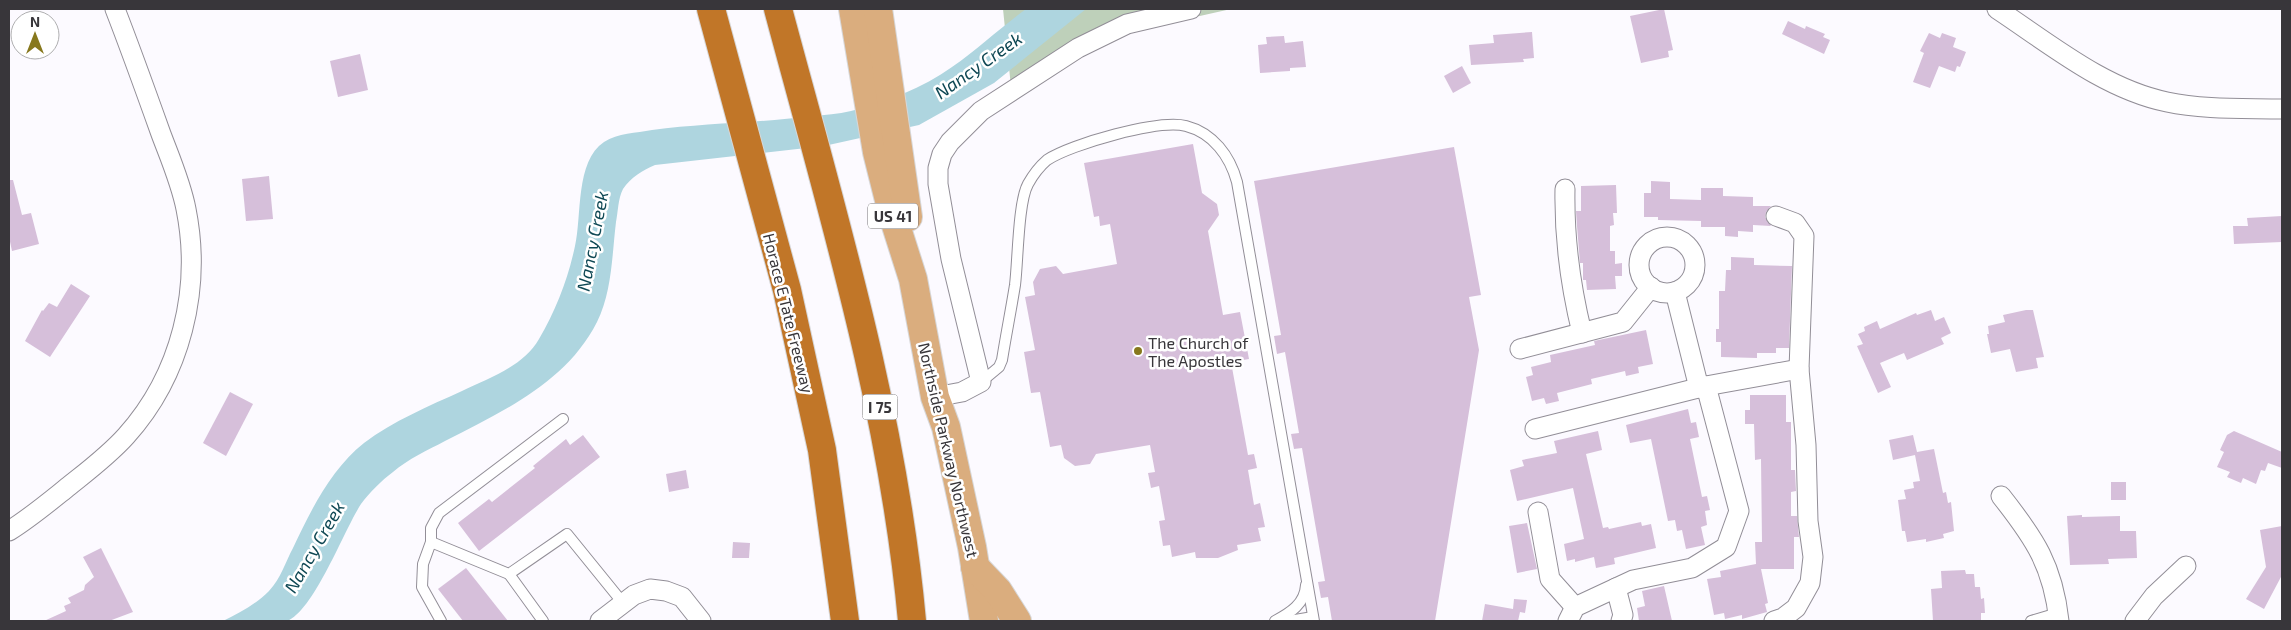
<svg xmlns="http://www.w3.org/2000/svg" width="2291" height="630" viewBox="0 0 2291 630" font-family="'Exo 2',sans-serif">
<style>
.green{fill:#bed0ba}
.water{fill:#aed5df}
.building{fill:#d6bfda}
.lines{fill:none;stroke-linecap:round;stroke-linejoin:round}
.lane-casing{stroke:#928e97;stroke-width:12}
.street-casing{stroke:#928e97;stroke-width:21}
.primary-casing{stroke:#d7d7d8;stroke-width:30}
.highway-casing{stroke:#d7d7d8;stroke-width:30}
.lane{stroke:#fff;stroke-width:10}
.street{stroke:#fff;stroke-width:19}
.primary{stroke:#daad7e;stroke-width:28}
.highway{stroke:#c17628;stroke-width:28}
.poi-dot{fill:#87781d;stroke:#fff;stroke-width:2}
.labels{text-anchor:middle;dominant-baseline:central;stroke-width:5;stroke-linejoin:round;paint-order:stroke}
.shield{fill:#fff;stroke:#747275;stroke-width:1}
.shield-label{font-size:15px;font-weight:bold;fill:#38363a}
.street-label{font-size:16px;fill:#38363a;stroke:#fff}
.poi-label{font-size:16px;fill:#38363a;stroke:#fff;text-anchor:start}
.water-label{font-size:18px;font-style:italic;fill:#0f4854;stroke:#fff}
</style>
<rect width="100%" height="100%" fill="#fcfaff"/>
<path class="green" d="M1003 9H1231L1093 40 1011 87Z"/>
<path class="water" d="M1026 9H1086L994 83 919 125 824 146 655 165C643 170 631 177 623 189 618 198 618 213 616 222 612 255 612 292 597 322 566 383 503 411 445 441 428 450 408 459 393 472 381 481 370 492 361 504 344 530 314 611 287 621 279 624 234 621 223 621 239 613 255 605 269 591 281 578 285 563 293 548 311 510 331 469 364 443 393 421 429 406 462 391 489 378 524 366 539 339 556 310 568 279 575 246 582 217 575 161 604 142 618 133 636 133 652 130 705 123 759 123 812 116 825 115 838 114 851 111 886 102 923 88 952 67 978 49 1001 27 1026 9Z"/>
<g class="building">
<path d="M1664 9 1673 50 1668 51 1669 57 1641 63 1630 16Z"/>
<path d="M1788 21 1805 29 1806 26 1825 34 1823 37 1830 40 1824 54 1782 34Z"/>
<path d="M1532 32 1534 58 1523 59 1524 62 1471 65 1469 45 1494 43 1493 35Z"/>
<path d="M1929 33 1940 38 1942 33 1956 38 1953 47 1966 52 1960 67 1957 66 1955 72 1939 66 1930 88 1913 82 1924 53 1920 51Z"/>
<path d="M1284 36 1285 43 1303 41 1306 67 1290 68V71L1260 73 1258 45 1267 44 1266 37Z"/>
<path d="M360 54 368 90 338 97 330 61Z"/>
<path d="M1462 66 1471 83 1453 93 1444 76Z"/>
<path d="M1193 144 1202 193 1217 204 1219 215 1208 231 1223 315 1240 312 1249 359 1231 362 1248 455 1254 454 1257 468 1248 470 1254 505 1260 503 1265 527 1258 528 1261 541 1237 545 1238 550 1218 558H1196L1195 552 1172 557 1170 545 1163 546 1159 521 1165 520 1159 486 1151 488 1148 473 1155 472 1150 445 1096 454 1090 464 1075 466 1064 458 1061 445 1050 447 1040 392 1031 393 1024 352 1035 350 1025 297 1035 295 1033 282 1040 269 1056 266 1063 274 1117 264 1110 224 1100 226 1099 216 1094 217 1084 163Z"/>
<path d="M1454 147 1481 295 1469 297 1479 350 1435 621H1332L1328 597 1321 598 1318 582 1325 581 1302 448 1294 449 1291 434 1299 433 1285 352 1277 354 1274 336 1281 335 1254 181Z"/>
<path d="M269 176 273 219 246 221 242 179Z"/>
<path d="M9 180H13L22 215 31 213 39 244 12 251 9 237Z"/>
<path d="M1651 181 1670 182V199L1701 200V188H1723V196L1753 197V206H1771L1766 212 1765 217 1771 226 1753 225V232L1738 231V237L1725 236V227H1701V221L1658 220V217H1644V193H1651Z"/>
<path d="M1616 185 1617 213H1613L1614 225 1610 226V251H1615V264L1622 263V276H1615L1616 289 1587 290 1586 280H1583V263H1580L1577 226 1576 211H1581V186Z"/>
<path d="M2282 216V242L2234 244 2233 226H2248L2247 218Z"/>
<path d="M1731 257 1754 258V265L1792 266 1789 348H1776V353H1757V358L1721 357V342H1716V329H1719V291H1725L1726 270H1731Z"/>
<path d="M71 284 90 296 50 357 25 341 42 310 43 311 49 303 57 307Z"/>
<path d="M1931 310 1935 321 1944 317 1951 333 1941 338 1944 344 1907 360 1904 353 1880 363 1891 387 1878 393 1857 346 1863 344 1858 334 1865 331 1864 327 1877 321 1880 329 1916 313 1917 315Z"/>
<path d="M2026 310H2033L2044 357 2036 358 2038 368 2016 372 2010 349 1991 353 1987 334H1989L1988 326 2005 322 2003 315Z"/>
<path d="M1646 330 1653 364 1638 367 1639 373 1626 376 1625 371 1591 379 1592 384 1557 393 1559 401 1546 404 1544 398 1532 401 1526 377 1533 375 1531 367 1551 362 1550 355 1595 345 1594 341Z"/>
<path d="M230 392 253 404 226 456 203 443Z"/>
<path d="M1750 395H1786V422H1791V470H1795L1796 491 1791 492V516H1797L1799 537H1794V569H1761L1768 603 1765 604 1767 612 1742 619V615L1725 619 1724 613 1714 615 1707 579 1721 577 1720 571 1756 564 1755 542H1762L1761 459 1755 460 1754 424H1745V410H1750Z"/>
<path d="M1688 409 1691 423 1696 422 1699 437 1690 439 1702 497 1707 496 1710 510 1705 511 1707 525 1701 527 1705 545 1686 549 1682 530 1677 531 1675 520 1668 521 1651 439 1630 443 1626 425Z"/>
<path d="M1598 431 1602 450 1586 454 1603 528 1608 527 1609 529 1641 522 1642 526 1651 524 1656 548 1614 558 1615 564 1596 568 1594 557 1575 562V559L1567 561 1564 544 1584 539 1573 488 1517 501 1510 470 1524 466 1522 460 1557 453 1554 441Z"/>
<path d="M2234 431 2282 452V468L2268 463 2265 471 2261 470 2256 484 2243 478 2241 483 2227 477 2230 472 2217 467 2224 452 2220 450 2227 435Z"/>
<path d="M583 435 600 457 479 551 458 523 489 499 492 502 535 468 533 466 566 439 570 445Z"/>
<path d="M1913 435 1917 452 1934 449 1943 493 1946 492 1948 503 1951 502 1954 531 1943 534 1944 538 1926 542V539L1907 542 1905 531H1902L1898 500 1906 499 1904 490 1914 488 1913 482 1920 481 1915 455 1893 460 1889 440Z"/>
<path d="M686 470 689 488 669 492 666 474Z"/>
<rect x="2111" y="482" width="15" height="18"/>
<path d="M2082 515V517L2120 516V531H2136L2137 558 2108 559 2109 564 2070 565 2067 516Z"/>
<path d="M1527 523 1537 569 1517 573 1509 526Z"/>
<path d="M2282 526V575L2264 609 2246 599 2266 567 2260 530Z"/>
<path d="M733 542 750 543 749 558H732Z"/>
<path d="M101 548 133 612 109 621H44L66 611 64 606 71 603 68 598 84 590 85 585 94 577 83 557Z"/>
<path d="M466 568 508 621H463L438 589Z"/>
<path d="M1965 570 1966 574H1974L1975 587H1980L1981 599 1984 598 1985 613H1981V621H1933L1931 589 1942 588 1941 571Z"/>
<path d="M1664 586 1672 621H1639L1637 608 1645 606 1642 591Z"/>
<path d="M1514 599 1527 600 1525 613 1520 612 1518 621H1482L1485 604 1513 609Z"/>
</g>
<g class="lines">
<g class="lane-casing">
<g id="lane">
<path d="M981 382 999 367 1002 360C1006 335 1011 310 1015 285 1018 262 1018 202 1028 184 1033 175 1040 166 1047 160 1071 144 1159 119 1186 126 1213 133 1230 156 1237 182L1314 621"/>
<path d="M431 542 509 574 567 534 623 603"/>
<path d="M509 574 543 621"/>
<path d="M441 621 422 587 423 564 431 542V528L439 513 563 419"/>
<path d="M1275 621C1290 613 1305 604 1306 585"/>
<path d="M1289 621 1313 617"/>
<path d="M2031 621 2058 613"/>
</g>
</g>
<g class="street-casing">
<g id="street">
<path d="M1997 9C2050 44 2104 89 2167 102 2204 110 2245 108 2282 109"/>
<path d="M1565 189C1564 240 1570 284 1582 333"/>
<circle cx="1667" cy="265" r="28"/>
<path d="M1675 292 1699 388"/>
<path d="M1520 349 1623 322 1651 287"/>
<path d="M935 397 962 392 981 382 951 259 938 184V168L942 154 950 142 981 111 1078 48 1127 24 1191 9"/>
<path d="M1535 429 1706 386 1799 369"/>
<path d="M2001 496C2035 539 2053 566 2059 621"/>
<path d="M1538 512 1550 579 1575 607"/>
<path d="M9 531C30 518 49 502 69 486 89 470 109 455 126 436 181 375 202 289 186 209 181 183 170 158 161 134 146 92 131 50 115 9"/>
<path d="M1616 588 1623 615 1621 621"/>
<path d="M600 621 634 595 650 589 666 591 682 597 701 621"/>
<path d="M1568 621 1575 607 1633 580 1692 568 1726 547 1739 511 1706 386"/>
<path d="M1774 621 1783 618 1796 608 1810 583 1813 557 1808 521 1806 445 1799 369 1804 236 1795 223 1776 216"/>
<path d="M2135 621 2154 596 2186 566"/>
</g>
</g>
<g class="primary-casing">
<g id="primary">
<path d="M853 9 877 152 893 216 913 279 935 397 946 427 972 547 984 621"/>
<path d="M878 9 908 217"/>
<path d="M975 567 998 591 1017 621"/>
</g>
</g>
<g class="highway-casing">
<g id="highway">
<path d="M711 9 787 290 822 450 845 621"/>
<path d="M778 9C832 211 893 412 912 621"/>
</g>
</g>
<use href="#lane" class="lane"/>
<use href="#street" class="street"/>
<use href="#primary" class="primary"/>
<use href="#highway" class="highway"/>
</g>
<circle class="poi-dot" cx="1138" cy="351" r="5"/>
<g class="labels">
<g class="shield">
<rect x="868" y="203.5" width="50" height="25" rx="4"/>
<rect x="862.5" y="394.5" width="35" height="25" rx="4"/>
</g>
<g class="shield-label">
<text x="893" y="216">US 41</text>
<text x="880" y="407">I 75</text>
</g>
<g class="street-label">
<text transform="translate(789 313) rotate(76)">Horace E Tate Freeway</text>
<text transform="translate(949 450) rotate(77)">Northside Parkway Northwest</text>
</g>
<g class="poi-label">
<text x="1148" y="342">The Church of<tspan x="1148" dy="18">The Apostles</tspan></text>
</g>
<g class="water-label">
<text transform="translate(978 65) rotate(-35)">Nancy Creek</text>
<text transform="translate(592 241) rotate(-79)">Nancy Creek</text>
<text transform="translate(314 547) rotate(-60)">Nancy Creek</text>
</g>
</g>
<rect width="2291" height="630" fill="none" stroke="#38363a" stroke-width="20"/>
<g transform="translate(35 35)"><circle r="24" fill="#ffffff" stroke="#afafb0"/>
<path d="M0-4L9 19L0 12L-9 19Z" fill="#87781d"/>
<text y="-8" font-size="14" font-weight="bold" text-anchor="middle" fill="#38363a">N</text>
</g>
</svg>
